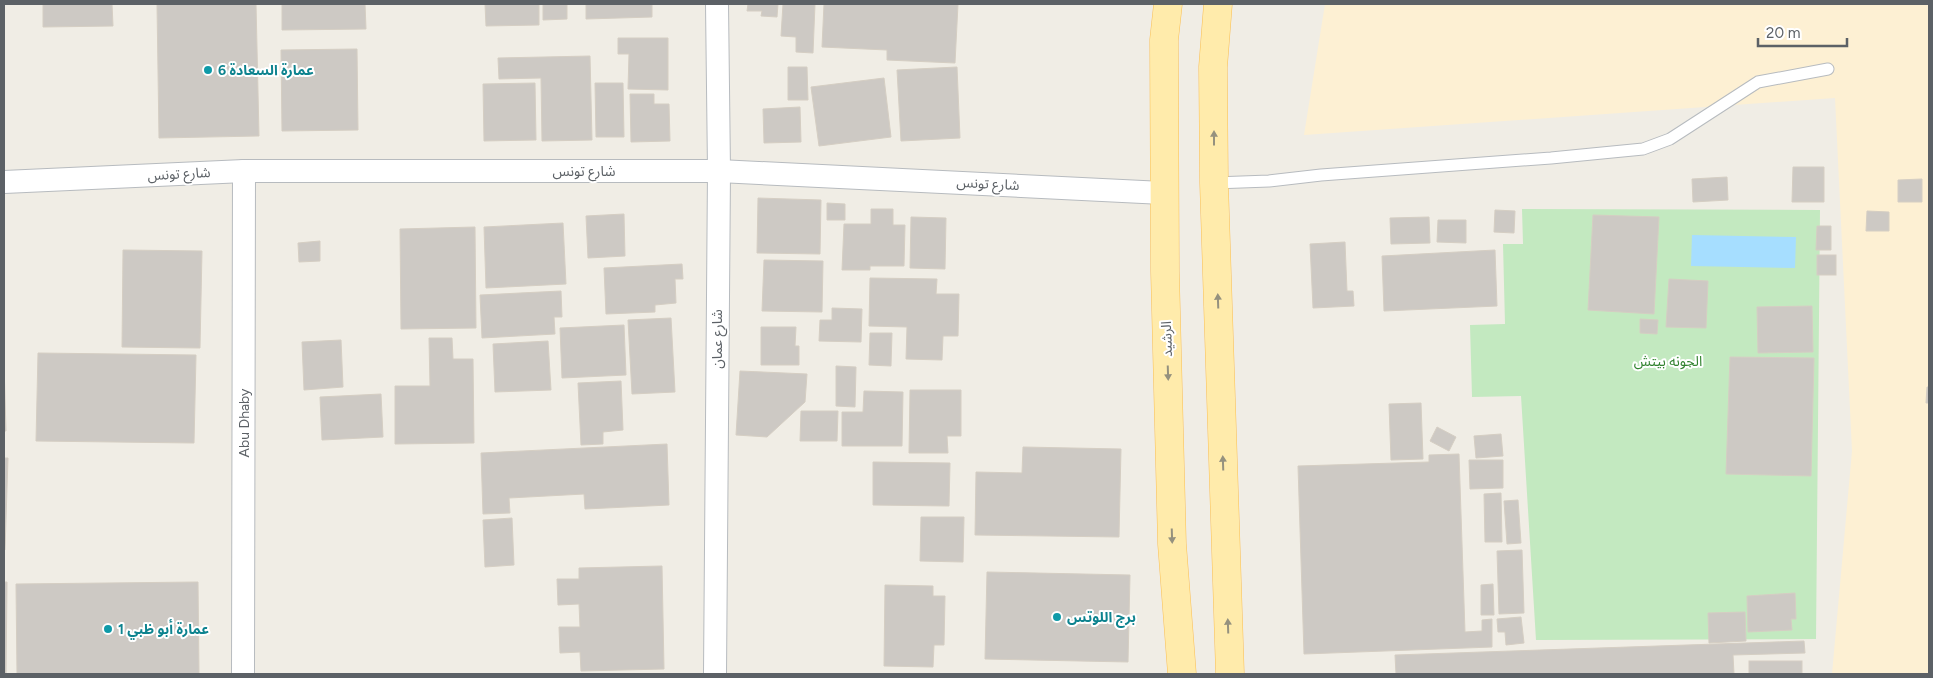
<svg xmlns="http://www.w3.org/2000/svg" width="1933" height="678" viewBox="0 0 1933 678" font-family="Figtree,'Noto Sans Arabic',sans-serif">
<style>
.green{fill:#c3e9c0}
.sand{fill:#fdf0d3}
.water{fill:#a6deff}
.building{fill:#cdc9c4;stroke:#d5cec3}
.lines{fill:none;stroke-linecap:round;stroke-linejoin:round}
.service-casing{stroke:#b7bbbf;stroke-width:13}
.minor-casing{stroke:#b7bbbf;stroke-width:24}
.primary-casing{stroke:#fabf54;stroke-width:29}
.service{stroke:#fff;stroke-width:11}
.minor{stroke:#fff;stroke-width:22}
.primary{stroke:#ffebab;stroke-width:28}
.oneway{fill:#95917e}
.culture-dot{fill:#0f9aa8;stroke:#fff;stroke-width:2}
.labels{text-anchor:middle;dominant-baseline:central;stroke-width:4;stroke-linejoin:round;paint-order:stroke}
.culture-label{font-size:14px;font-weight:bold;fill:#0d838f;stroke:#fff;text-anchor:start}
.street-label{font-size:14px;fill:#5c6166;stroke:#fff}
.park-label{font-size:14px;fill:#31822f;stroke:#fff}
</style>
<rect width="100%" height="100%" fill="#f0ede5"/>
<path class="green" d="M1522 209 1820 210 1816 639 1536 640 1521 396 1472 397 1470 325 1505 324 1503 244H1523Z"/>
<path class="sand" d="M1325 4H1929V674H1832L1852 451 1835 98 1304 135Z"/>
<path class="water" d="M1692 235 1796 237 1795 268 1691 266Z"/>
<g class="building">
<path d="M43 4H112L113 26 43 27Z"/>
<path d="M157 4H256L259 136 159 138Z"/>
<path d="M282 4H365L366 29 282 30Z"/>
<path d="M485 4H539V25L486 26Z"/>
<path d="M543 4H567V19L543 20Z"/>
<path d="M586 4H652V17L586 19Z"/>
<path d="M748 4H778L777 17 761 16 762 11H747Z"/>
<path d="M783 4H815L813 53 796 52V37L781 36Z"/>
<path d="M824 4H958L955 63 887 60V50L822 47Z"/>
<path d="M618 38H668V90L628 89 629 54H618Z"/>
<path d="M357 49 358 130 282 131 281 50Z"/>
<path d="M590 56 592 140 542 141 541 78 499 79 498 58Z"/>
<path d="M788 67H807L808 100H788Z"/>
<path d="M957 67 960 138 901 141 897 70Z"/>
<path d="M884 78 891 137 819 146 811 87Z"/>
<path d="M535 83 536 140 484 141 483 84Z"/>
<path d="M595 83H623L624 137H596Z"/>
<path d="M630 94H654V104H669L670 141 631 142Z"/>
<path d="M800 107 801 142 764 143 763 109Z"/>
<path d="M1793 167H1824V202H1792Z"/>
<path d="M1727 177 1728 200 1693 202 1692 179Z"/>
<path d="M1922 179V202H1898V180Z"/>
<path d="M758 198 821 200 820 254 757 253Z"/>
<path d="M827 203 845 204V220H827Z"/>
<path d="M871 209H893V225H905L904 266H870V270H842L844 224H871Z"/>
<path d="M1495 210 1515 211 1514 233 1494 232Z"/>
<path d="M1867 211 1889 212V231H1866Z"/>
<path d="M624 214 625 256 588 258 586 216Z"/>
<path d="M1593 215 1659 217 1654 314 1588 310Z"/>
<path d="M911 217 946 218 945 269 910 268Z"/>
<path d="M1429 217 1430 243 1391 244 1390 218Z"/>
<path d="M1438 220H1466V243L1437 242Z"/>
<path d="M563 223 566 284 486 288 484 227Z"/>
<path d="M1817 226H1831V250H1816Z"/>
<path d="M475 227 476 328 401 329 400 229Z"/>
<path d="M320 241V261L299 262 298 243Z"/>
<path d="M1345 242 1347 291H1353L1354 306 1313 308 1310 244Z"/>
<path d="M123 250 202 251 200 348 122 347Z"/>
<path d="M1495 250 1497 306 1384 311 1382 256Z"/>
<rect x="1817" y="255" width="19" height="20"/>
<path d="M764 260 823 261 822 312 762 311Z"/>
<path d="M682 264 683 279H675L676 303 655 305V312L606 314 604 268Z"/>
<path d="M870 278 937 279 936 294H959L958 336H943L942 360 906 359 907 327 869 326Z"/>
<path d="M1669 279 1708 281 1706 328 1666 327Z"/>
<path d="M561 291 562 317H554L555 334 482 338 480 295Z"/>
<path d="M1812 306 1813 352 1758 353 1757 307Z"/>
<path d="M832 308 862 309 861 342 819 341 820 320H832Z"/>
<path d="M671 318 675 392 632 394 628 320Z"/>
<path d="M1640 319 1658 320 1657 334 1640 333Z"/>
<path d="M624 325 626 375 562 378 560 328Z"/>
<path d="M761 327H796L795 346H799V365H761Z"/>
<path d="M870 333H892L891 366 869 365Z"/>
<path d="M429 338H452L453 359H473L474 443 395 444V386H430Z"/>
<path d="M341 340 343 387 304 390 302 342Z"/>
<path d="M548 341 551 390 495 392 493 344Z"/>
<path d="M38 353 196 355 194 443 36 441Z"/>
<path d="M1730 357 1814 358 1811 476 1726 474Z"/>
<path d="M4 365 6 431H4Z"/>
<path d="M836 366 856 367 855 407 836 406Z"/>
<path d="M740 371 807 374 805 402 767 437 736 435Z"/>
<path d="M621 381 623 430 603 432V444L581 445 578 383Z"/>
<path d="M1927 387H1929V403H1926Z"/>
<path d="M910 390H961V436H947L948 453H909Z"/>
<path d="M864 391 903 392 902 446H842V412H863Z"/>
<path d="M381 394 383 437 322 440 320 397Z"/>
<path d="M1421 403 1423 459 1391 460 1389 404Z"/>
<path d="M801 411H838L837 441H800Z"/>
<path d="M1437 427 1456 437 1449 451 1430 441Z"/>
<path d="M1501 434 1503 456 1476 458 1474 436Z"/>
<path d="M667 444 669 505 585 509 584 494 509 498 510 513 483 514 481 453Z"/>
<path d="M1023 447 1121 449 1119 537 975 535 976 472 1022 473Z"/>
<path d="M1459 454 1465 632 1482 631V620L1492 619V647L1304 654 1298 466 1429 462V455Z"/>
<path d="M4 458H8L5 550H4Z"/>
<path d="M1469 460H1503V488L1470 489Z"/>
<path d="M873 462 950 463 949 506 873 505Z"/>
<path d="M1501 493 1502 542H1485L1484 494Z"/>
<path d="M1518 500 1521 543 1507 544 1504 501Z"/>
<path d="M921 517H964L963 562 920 561Z"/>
<path d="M512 518 514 565 485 567 483 520Z"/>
<path d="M1522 550 1524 613 1499 614 1497 551Z"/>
<path d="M662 566 664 669 581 671 580 652 560 653 559 627H580L579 604 558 605 557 579H579V568Z"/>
<path d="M987 572 1130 575 1128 662 985 659Z"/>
<path d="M4 582H7L6 674H4Z"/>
<path d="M198 582 199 674H17L16 584Z"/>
<path d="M1493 584 1494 615H1481V585Z"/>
<path d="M885 585 933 586V596H945L944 645H934L933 667 884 666Z"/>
<path d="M1795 593 1796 619H1791L1792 630 1748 632 1747 596Z"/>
<path d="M1745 612 1746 641 1709 643 1708 613Z"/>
<path d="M1521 617 1524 643 1506 645 1505 632H1498L1497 619Z"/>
<path d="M1804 641 1805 653 1733 655 1734 674H1396L1395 655Z"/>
<rect x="1749" y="661" width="53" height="13"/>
</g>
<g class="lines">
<g class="service-casing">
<path id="service" d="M1214 183 1269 181 1321 175 1551 158 1643 149 1670 139 1758 82 1828 69"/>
</g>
<g class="minor-casing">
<g id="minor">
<path d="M4 182 244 171H719L1163 193"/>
<path d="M243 674 244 171"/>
<path d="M715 674 719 171 717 4"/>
</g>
</g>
<g class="primary-casing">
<g id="primary">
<path d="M1168 4 1164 40 1165 272 1172 544 1182 674"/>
<path d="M1218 4 1213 67 1214 183 1230 674"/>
</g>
</g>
<use href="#service" class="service"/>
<use href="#minor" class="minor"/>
<use href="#primary" class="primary"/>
</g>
<defs><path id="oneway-solid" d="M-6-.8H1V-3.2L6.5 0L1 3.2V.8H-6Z" transform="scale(1.25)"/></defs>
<g class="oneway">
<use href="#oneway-solid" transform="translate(1214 138) rotate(-90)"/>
<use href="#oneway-solid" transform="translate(1218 301) rotate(-92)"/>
<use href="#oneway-solid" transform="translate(1168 373) rotate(88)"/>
<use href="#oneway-solid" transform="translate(1223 463) rotate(-92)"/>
<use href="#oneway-solid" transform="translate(1172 536) rotate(88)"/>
<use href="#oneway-solid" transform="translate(1228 626) rotate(-92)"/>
</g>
<g class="culture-dot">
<circle cx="208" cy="70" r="5"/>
<circle cx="1057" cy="617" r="5"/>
<circle cx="108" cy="629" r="5"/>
</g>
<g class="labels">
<g class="culture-label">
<text x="218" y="70">عمارة السعادة 6</text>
<text x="1067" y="617">برج اللوتس</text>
<text x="118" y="629">عمارة أبو ظبي 1</text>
</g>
<g class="street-label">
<text x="584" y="171">شارع تونس</text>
<text transform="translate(179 174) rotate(-3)">شارع تونس</text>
<text transform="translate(988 184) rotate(3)">شارع تونس</text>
<text transform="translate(717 339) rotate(-90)">شارع عمان</text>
<text transform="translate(1167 339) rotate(-92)">الرشيد</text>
<text transform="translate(244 423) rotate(-90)">Abu Dhaby</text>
</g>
<g class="park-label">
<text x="1668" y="361">الجونه بيتش</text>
</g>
</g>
<rect width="1933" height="678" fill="none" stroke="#5c6166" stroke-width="10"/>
<path d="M1758 38v8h89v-8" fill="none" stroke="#5c6166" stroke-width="2.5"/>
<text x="1766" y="38" font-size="15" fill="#5c6166" stroke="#ffffff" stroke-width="4" paint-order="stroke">20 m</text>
</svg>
